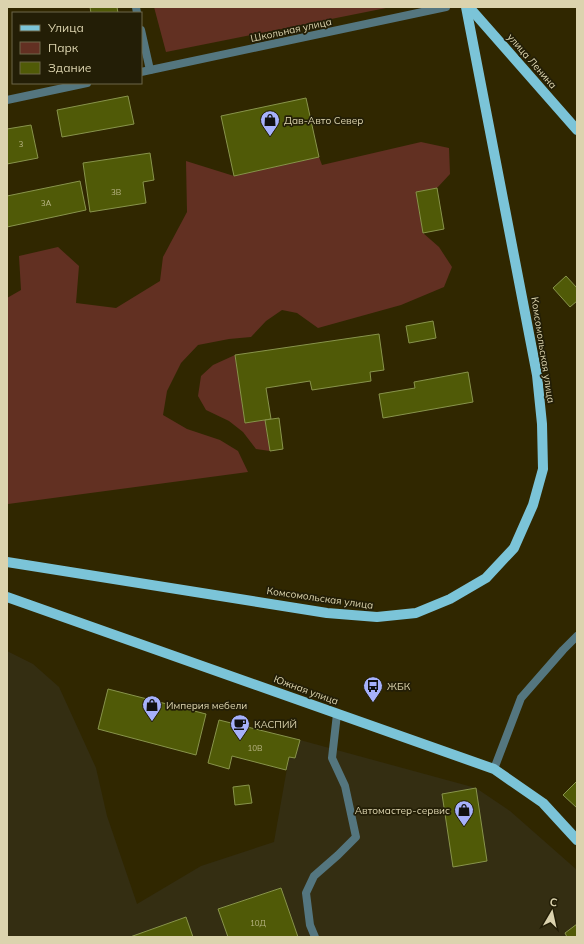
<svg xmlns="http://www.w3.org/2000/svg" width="584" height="944" viewBox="0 0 584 944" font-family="Mulish,sans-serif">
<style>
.built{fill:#342e12}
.green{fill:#623022}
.building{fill:#505a07;stroke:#88944b}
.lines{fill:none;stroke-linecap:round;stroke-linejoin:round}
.lane{stroke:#54767f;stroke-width:8}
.street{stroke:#54767f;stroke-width:8}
.primary{stroke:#7bc4d8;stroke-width:10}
.labels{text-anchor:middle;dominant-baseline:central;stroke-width:3.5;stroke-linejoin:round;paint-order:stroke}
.number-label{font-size:8px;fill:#b8b584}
.street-label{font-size:10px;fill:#dbd3ae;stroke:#231e06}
.poi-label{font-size:10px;fill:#dbd3ae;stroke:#231e06;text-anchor:start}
</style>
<rect width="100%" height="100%" fill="#302700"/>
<path class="built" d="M7 651 33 664 59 687 96 768 107 816 137 904 201 866 274 842 289 757 295 758 300 740 476 788 510 811 577 870V937H7Z"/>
<g class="green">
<path d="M154 7H391L166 52Z"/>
<path d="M421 142 449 148 450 174 437 188 416 192 423 233 439 247 452 267 444 287 401 305 318 328 297 313 282 310 266 321 251 337 229 339 198 345 181 363 167 391 163 415 187 429 220 440 238 451 248 472 8 504 7 298 21 290 19 256 58 247 79 266 76 303 116 308 160 281 163 257 187 212 186 161 234 176 319 157 322 165Z"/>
<path d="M235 355 245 423 265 420 270 451 256 449 243 432 229 421 206 410 198 396 201 376 213 365Z"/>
</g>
<g class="building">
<path d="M90 7H117L118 13H91Z"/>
<path d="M128 96 134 124 62 137 57 110Z"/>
<path d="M306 98 319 157 234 176 221 116Z"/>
<path d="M31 125 38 158 7 164V129Z"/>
<path d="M150 153 154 180 143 182 146 203 90 212 83 163Z"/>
<path d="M80 181 86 210 7 227V196Z"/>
<path d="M437 188 444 229 423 233 416 192Z"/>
<path d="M566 276 577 288V301L570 307 553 288Z"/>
<path d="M433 321 436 338 409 343 406 326Z"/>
<path d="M379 334 384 370 370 372 371 381 312 390 310 381 266 388 271 419 245 423 235 355Z"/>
<path d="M468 372 473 402 383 418 379 394 415 388 414 382Z"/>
<path d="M279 418 283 449 270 451 265 420Z"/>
<path d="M108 689 206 714 196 755 98 729Z"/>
<path d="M219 720 300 740 295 758 289 757 286 770 232 756 229 769 208 763Z"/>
<path d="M577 781V808L563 795Z"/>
<path d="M249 785 252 803 235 805 233 787Z"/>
<path d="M476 788 487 861 453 867 442 794Z"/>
<path d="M281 888 298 937H228L218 909Z"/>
<path d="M186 917 193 937H130Z"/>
<path d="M577 924V937H567L565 933Z"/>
</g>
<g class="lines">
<g class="lane">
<path d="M494 769 521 698 563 650 577 636"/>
<path d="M315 937 310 925 306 893 314 876 338 855 356 837 345 786 332 758 337 714"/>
</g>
<g class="street">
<path d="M136 7 137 13"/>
<path d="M141 30 150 70"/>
<path d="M141 72 446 7"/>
<path d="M7 100 87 83"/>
</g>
<g class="primary">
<path d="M469 7 577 130"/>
<path d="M7 562 327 613 377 617 416 613 450 599 486 578 514 548 533 505 543 469 542 424 537 375 466 7"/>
<path d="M7 597 494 769 543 803 577 840"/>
</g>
</g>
<defs>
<g id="shop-pin" transform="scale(1)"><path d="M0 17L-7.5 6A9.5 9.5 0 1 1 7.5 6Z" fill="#a6b1fc" stroke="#231e06"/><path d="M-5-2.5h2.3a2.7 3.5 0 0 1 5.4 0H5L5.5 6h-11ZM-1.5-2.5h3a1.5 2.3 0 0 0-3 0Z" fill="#111"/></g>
<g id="bus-pin" transform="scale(1)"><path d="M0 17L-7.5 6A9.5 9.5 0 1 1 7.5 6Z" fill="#a6b1fc" stroke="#231e06"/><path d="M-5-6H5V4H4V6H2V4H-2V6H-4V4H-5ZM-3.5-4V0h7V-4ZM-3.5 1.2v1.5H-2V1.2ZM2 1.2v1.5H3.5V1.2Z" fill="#111"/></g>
<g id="cafe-pin" transform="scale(1)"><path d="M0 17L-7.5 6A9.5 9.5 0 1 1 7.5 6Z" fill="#a6b1fc" stroke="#231e06"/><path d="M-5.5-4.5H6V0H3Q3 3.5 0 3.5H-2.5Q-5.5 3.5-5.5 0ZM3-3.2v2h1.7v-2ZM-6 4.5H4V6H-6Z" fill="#111"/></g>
</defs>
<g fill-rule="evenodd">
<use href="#shop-pin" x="270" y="120"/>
<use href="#bus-pin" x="373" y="686"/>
<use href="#shop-pin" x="152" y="705"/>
<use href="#cafe-pin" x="240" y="724"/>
<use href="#shop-pin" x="464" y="810"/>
</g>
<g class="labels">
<g class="number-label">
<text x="21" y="144">3</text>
<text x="116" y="192">3В</text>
<text x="46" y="203">3А</text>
<text x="255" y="748">10В</text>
<text x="258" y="923">10Д</text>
</g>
<g class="street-label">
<text transform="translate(291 30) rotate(-12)">Школьная улица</text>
<text transform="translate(532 61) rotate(49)">улица Ленина</text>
<text transform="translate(543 350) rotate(81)">Комсомольская улица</text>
<text transform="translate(320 598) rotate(8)">Комсомольская улица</text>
<text transform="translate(306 690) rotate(20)">Южная улица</text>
</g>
<g class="poi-label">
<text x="284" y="120">Дав-Авто Север</text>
<text x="387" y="686">ЖБК</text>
<text x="166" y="705">Империя мебели</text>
<text x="254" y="724">КАСПИЙ</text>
<text x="450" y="810" text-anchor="end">Автомастер-сервис</text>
</g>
</g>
<rect width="584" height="944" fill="none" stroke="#dbd3ae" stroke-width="16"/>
<rect x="12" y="12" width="130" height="72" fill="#231e06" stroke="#6d6649"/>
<rect x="20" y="25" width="20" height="6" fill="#7bc4d8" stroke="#6d6649"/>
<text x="48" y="32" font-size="12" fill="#dbd3ae">Улица</text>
<rect x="20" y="42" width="20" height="12" fill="#623022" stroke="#6d6649"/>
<text x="48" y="52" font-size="12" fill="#dbd3ae">Парк</text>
<rect x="20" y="62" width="20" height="12" fill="#505a07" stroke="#6d6649"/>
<text x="48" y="72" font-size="12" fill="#dbd3ae">Здание</text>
<g transform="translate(552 912) rotate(9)" stroke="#231e06" stroke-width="3" paint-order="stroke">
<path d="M0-3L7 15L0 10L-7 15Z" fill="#dbd3ae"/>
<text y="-6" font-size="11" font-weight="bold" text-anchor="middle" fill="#dbd3ae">С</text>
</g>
</svg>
